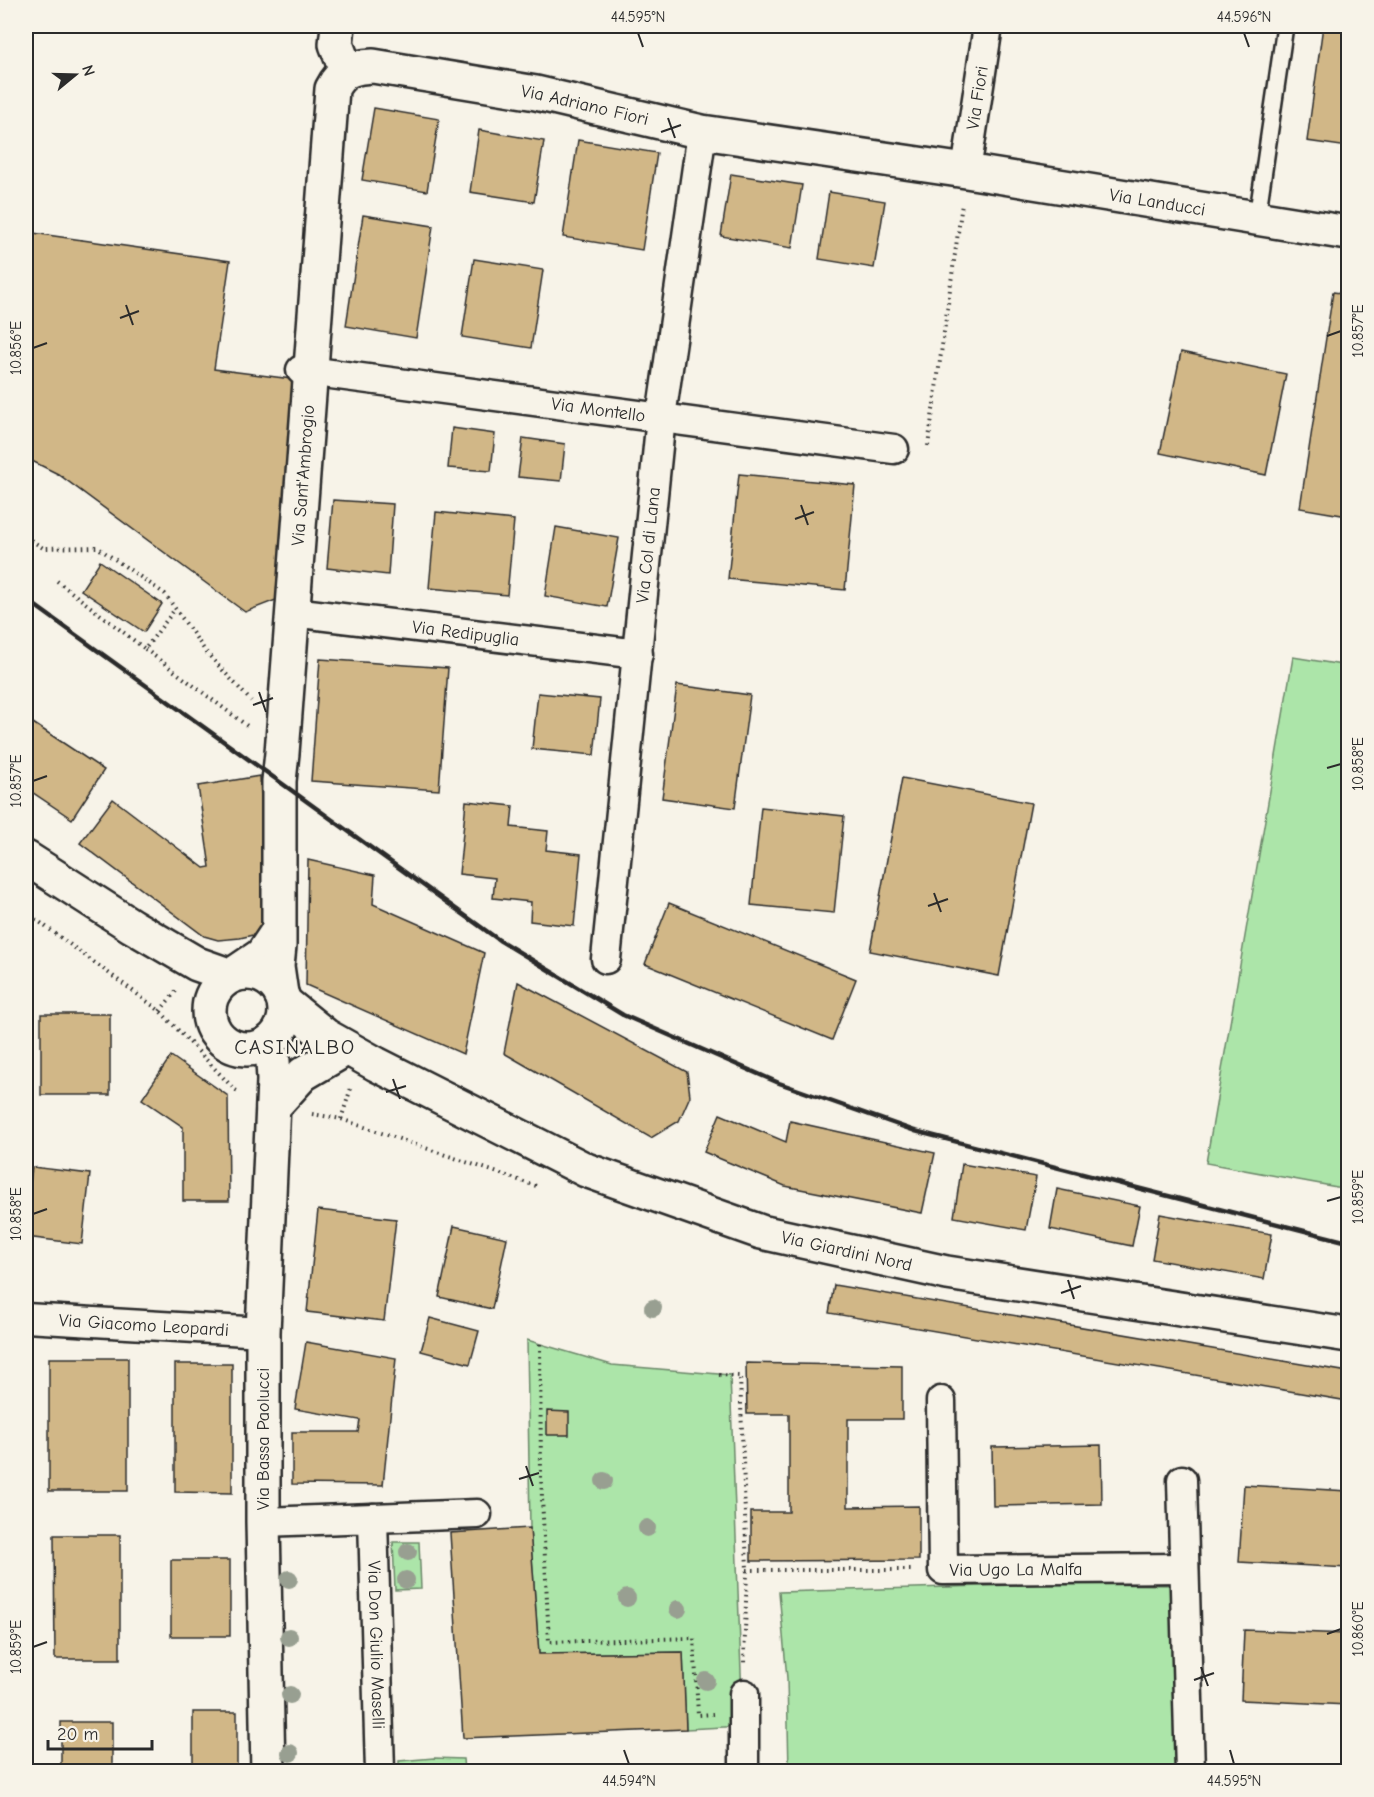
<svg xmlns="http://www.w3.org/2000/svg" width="1374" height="1797" viewBox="0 0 1374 1797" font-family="'Comic Neue',sans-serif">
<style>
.green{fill:#ace5a9;stroke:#6c886a;stroke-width:1.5}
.building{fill:#d1b787;stroke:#2b2b2b;stroke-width:1.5}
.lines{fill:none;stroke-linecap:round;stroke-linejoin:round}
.lane-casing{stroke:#2b2b2b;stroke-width:20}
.street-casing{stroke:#2b2b2b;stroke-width:33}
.secondary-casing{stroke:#2b2b2b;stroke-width:38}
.path{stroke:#2b2b2b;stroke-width:4;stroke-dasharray:1.5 4.5;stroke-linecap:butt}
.lane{stroke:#f7f3e8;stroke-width:15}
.street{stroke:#f7f3e8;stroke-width:28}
.secondary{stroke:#f7f3e8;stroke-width:33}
.rail{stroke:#2b2b2b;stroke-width:4.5}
.tree{fill:#989f91}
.ticks{fill:none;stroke:#2b2b2b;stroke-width:2}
.labels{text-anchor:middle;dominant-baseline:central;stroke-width:5;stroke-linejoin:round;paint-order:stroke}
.street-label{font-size:18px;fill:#2b2b2b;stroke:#f7f3e8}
.quarter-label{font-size:21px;letter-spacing:1.5px;fill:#2b2b2b;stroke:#f7f3e8}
.neatline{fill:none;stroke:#2b2b2b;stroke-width:2}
.ticks-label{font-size:15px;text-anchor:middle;fill:#2b2b2b}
</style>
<rect width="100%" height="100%" fill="#f7f3e8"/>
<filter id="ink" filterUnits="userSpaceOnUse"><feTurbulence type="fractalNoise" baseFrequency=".0167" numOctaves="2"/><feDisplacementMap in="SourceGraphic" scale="12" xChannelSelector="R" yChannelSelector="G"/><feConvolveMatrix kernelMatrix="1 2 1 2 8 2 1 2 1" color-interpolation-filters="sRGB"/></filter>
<g filter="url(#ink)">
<g class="green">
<path d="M1293 657 1348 666V1189L1206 1163Z"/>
<path d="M527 1340 612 1365 730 1375 743 1726 686 1729 683 1652 539 1654 530 1528Z"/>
<path d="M393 1542H419L421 1589 395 1590Z"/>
<path d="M1047 1584 1185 1585 1190 1771H789L787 1678 779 1592Z"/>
<path d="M434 1758 463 1759 464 1771H399V1761Z"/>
</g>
<g class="building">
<path d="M1323 26H1348V147L1307 141Z"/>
<path d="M374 108 439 119 427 191 362 180Z"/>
<path d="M479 130 544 141 534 202 470 192Z"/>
<path d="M578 140 657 153 642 250 563 237Z"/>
<path d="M731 174 802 185 792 248 721 236Z"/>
<path d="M829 192 885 201 874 268 819 259Z"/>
<path d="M363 215 433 226 416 338 346 326Z"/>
<path d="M26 232 230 261 214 369 299 380 281 598 245 612 58 474 26 458Z"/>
<path d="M474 259 543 270 531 348 462 337Z"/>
<path d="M1333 292 1348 294V516L1300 508Z"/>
<path d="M1181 352 1286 374 1266 475 1160 453Z"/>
<path d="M452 428 495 434 491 471 448 468Z"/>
<path d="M523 438 565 444 561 481 518 477Z"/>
<path d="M739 474 855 485 845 590 728 579Z"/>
<path d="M333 500 393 504 388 575 327 568Z"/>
<path d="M436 512 514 520 507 595 429 588Z"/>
<path d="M556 527 619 538 607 607 545 596Z"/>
<path d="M100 561 162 604 144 632 81 590Z"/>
<path d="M320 659 448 668 439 790 311 781Z"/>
<path d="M677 685 750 695 735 808 662 798Z"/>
<path d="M538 693 600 699 594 755 532 749Z"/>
<path d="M33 723 104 770 72 819 26 788V734Z"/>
<path d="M260 776 266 924 257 934 240 938 218 940 204 936 80 843 113 799 204 868 210 867 198 786Z"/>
<path d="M902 778 1031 803 999 976 870 951Z"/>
<path d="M466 801 513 806 511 827 548 831 546 850 581 854 574 926 530 921 531 902 493 898 495 878 459 874Z"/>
<path d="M761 807 844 816 834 913 751 905Z"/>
<path d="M308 860 375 875 373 904 484 953 463 1054 306 985Z"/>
<path d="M669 903 856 979 832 1040 645 964Z"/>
<path d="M518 982 687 1072 690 1096 679 1121 651 1138 504 1053Z"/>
<rect x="41" y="1014" width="69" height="81"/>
<path d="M171 1056 228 1096 229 1201H183V1127L142 1099Z"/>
<path d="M720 1114 786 1142 790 1121 935 1153 922 1213 785 1186 704 1152Z"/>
<path d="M962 1164 1036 1177 1026 1230 954 1217Z"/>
<path d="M32 1167 90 1174 82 1244 26 1237V1219Z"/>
<path d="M1057 1189 1140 1206 1132 1246 1050 1229Z"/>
<path d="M318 1210 396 1219 384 1321 307 1312Z"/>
<path d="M1160 1214 1272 1234 1264 1279 1152 1259Z"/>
<path d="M454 1226 507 1238 492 1309 439 1297Z"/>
<path d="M834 1285 1348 1372V1401L829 1313Z"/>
<path d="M430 1318 479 1331 470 1364 421 1351Z"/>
<path d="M306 1342 396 1358 383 1485 292 1484V1432H358L360 1420 295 1409Z"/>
<rect x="49" y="1358" width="79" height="133"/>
<path d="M746 1363 902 1366V1419H848V1507L919 1506V1560L751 1561V1512H789V1414H747Z"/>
<path d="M175 1364H232V1493L175 1492Z"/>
<path d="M547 1411 569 1412V1435H547Z"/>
<path d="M1101 1445 1102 1504 993 1506 992 1447Z"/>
<path d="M1244 1485 1348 1491V1568L1239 1562Z"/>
<path d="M530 1528 539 1654 683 1652 686 1729 463 1738 450 1533Z"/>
<path d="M54 1535H120V1659H55Z"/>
<rect x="171" y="1560" width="59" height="76"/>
<path d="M1244 1630 1348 1634V1705L1241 1700Z"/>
<rect x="193" y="1712" width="44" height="60"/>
<rect x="61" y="1722" width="51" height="50"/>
<path d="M426 1765V1772H399V1766Z"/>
</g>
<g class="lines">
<g class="lane-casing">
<path id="lane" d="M1257 218 1285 26"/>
</g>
<g class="street-casing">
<g id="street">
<path id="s1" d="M966 171 988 26"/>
<path id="s2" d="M301 370 894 449"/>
<path id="s3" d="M293 612 638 654"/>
<path id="s4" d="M606 959 661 417 702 132"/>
<path id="s5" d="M26 1318 263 1332"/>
<path id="s6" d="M941 1401 943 1570 1184 1568"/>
<path d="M1182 1480 1190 1772"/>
<path d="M373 1518 477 1514"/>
<path id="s7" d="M263 1522 373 1518 380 1772"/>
<path d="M744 1694V1772"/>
</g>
</g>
<g class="secondary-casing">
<g id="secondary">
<path d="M338 26 336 44 346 70"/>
<path d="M26 858 132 926 197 964 231 976 262 955 278 931"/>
<circle cx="247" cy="1011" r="38"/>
<path id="s8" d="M281 994 277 966 279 946V781L282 753 332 89C341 70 354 67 373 66L536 93 702 132 966 171 1348 233"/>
<path id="s9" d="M284 1002 326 1036 376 1064 586 1170 761 1232 947 1273 1348 1335"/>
<path d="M268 1044 273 1061 274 1080 263 1332V1522L268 1772"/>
<path d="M273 1107 303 1074 337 1054"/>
</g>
</g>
<g class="path">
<path d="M928 446 962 204"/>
<path d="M26 537 43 548 97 547 165 594 206 652 251 701"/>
<path d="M57 581 145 649 175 609"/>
<path d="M145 649 250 728"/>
<path d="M26 912 160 1011 235 1090 239 1092"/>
<path d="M160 1011 176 991"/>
<path d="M312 1114 341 1119 536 1186"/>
<path d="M341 1119 351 1088"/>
<path d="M540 1344 541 1476 549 1642 694 1638 698 1715 713 1714"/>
<path d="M719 1375 740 1376 747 1570 744 1663"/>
<path d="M747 1570H912"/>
</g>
<use href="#lane" class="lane"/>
<use href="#street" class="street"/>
<use href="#secondary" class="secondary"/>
<path class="rail" d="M26 599 499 940 623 1015 779 1083 915 1131 1348 1242"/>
</g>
<g class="tree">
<circle cx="653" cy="1308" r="9"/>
<circle cx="604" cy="1481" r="9"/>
<circle cx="647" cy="1528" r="9"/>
<circle cx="408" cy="1552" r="9"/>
<circle cx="289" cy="1579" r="9"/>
<circle cx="406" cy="1580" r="9"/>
<circle cx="627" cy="1598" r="9"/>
<circle cx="678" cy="1609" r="9"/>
<circle cx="289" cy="1637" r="9"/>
<circle cx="706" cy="1681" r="9"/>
<circle cx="290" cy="1695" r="9"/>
<circle cx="290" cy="1753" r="9"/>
</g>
</g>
<path class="ticks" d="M638 33 643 47M1244 33 1249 47M668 118 675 138M661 132 681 125M126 305 133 325M120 318 139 311M1327 336 1341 331M33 348 47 343M801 505 808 525M795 519 814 512M259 692 266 712M253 705 273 698M1327 768 1341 764M33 781 47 776M934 893 941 912M928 906 948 899M393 1079 400 1099M386 1092 406 1086M1327 1201 1341 1197M33 1214 47 1209M1068 1280 1074 1299M1061 1293 1081 1286M526 1466 533 1486M519 1479 539 1473M1327 1634 1341 1629M33 1647 47 1642M1201 1667 1208 1686M1194 1680 1214 1673M624 1750 629 1764M1230 1750 1234 1764"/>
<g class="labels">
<g class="street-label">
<text stroke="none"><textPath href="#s1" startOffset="74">Via Fiori</textPath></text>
<text stroke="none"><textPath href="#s8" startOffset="1173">Via Adriano Fiori</textPath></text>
<text stroke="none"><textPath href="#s8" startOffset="1754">Via Landucci</textPath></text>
<text stroke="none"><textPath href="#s2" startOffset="300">Via Montello</textPath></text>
<text stroke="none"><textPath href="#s8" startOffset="520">Via Sant'Ambrogio</textPath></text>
<text stroke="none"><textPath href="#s4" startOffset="416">Via Col di Lana</textPath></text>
<text stroke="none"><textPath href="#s3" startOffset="174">Via Redipuglia</textPath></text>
<text stroke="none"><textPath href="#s9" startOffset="620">Via Giardini Nord</textPath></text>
<text stroke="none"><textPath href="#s5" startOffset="118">Via Giacomo Leopardi</textPath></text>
<text transform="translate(263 1439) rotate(-90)">Via Bassa Paolucci</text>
<text stroke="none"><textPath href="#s6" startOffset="242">Via Ugo La Malfa</textPath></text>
<text stroke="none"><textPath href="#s7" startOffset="237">Via Don Giulio Maselli</textPath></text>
</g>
<g class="quarter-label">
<text x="295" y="1047">CASINALBO</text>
</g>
</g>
<rect width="1374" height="1797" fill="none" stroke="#f7f3e8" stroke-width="66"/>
<g transform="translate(75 75) rotate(71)" stroke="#f7f3e8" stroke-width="4.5" paint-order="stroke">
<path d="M0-4.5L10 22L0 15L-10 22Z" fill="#2b2b2b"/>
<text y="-9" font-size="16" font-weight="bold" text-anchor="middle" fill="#2b2b2b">N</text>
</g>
<path d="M48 1740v9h104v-9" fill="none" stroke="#2b2b2b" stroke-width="3"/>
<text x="57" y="1740" font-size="18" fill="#2b2b2b" stroke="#f7f3e8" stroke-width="4.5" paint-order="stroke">20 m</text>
<rect x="33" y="33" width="1308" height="1731" class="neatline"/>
<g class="ticks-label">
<text x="638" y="22">44.595°N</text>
<text x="1244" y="22">44.596°N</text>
<text transform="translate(1358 331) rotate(-90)" y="5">10.857°E</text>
<text transform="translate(16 348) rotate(-90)" y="5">10.856°E</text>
<text transform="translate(1358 764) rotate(-90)" y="5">10.858°E</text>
<text transform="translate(16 781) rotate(-90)" y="5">10.857°E</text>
<text transform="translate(1358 1197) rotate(-90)" y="5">10.859°E</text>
<text transform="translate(16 1214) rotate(-90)" y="5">10.858°E</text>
<text transform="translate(1358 1629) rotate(-90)" y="5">10.860°E</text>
<text transform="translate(16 1647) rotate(-90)" y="5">10.859°E</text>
<text x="629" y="1786">44.594°N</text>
<text x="1234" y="1786">44.595°N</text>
</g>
</svg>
